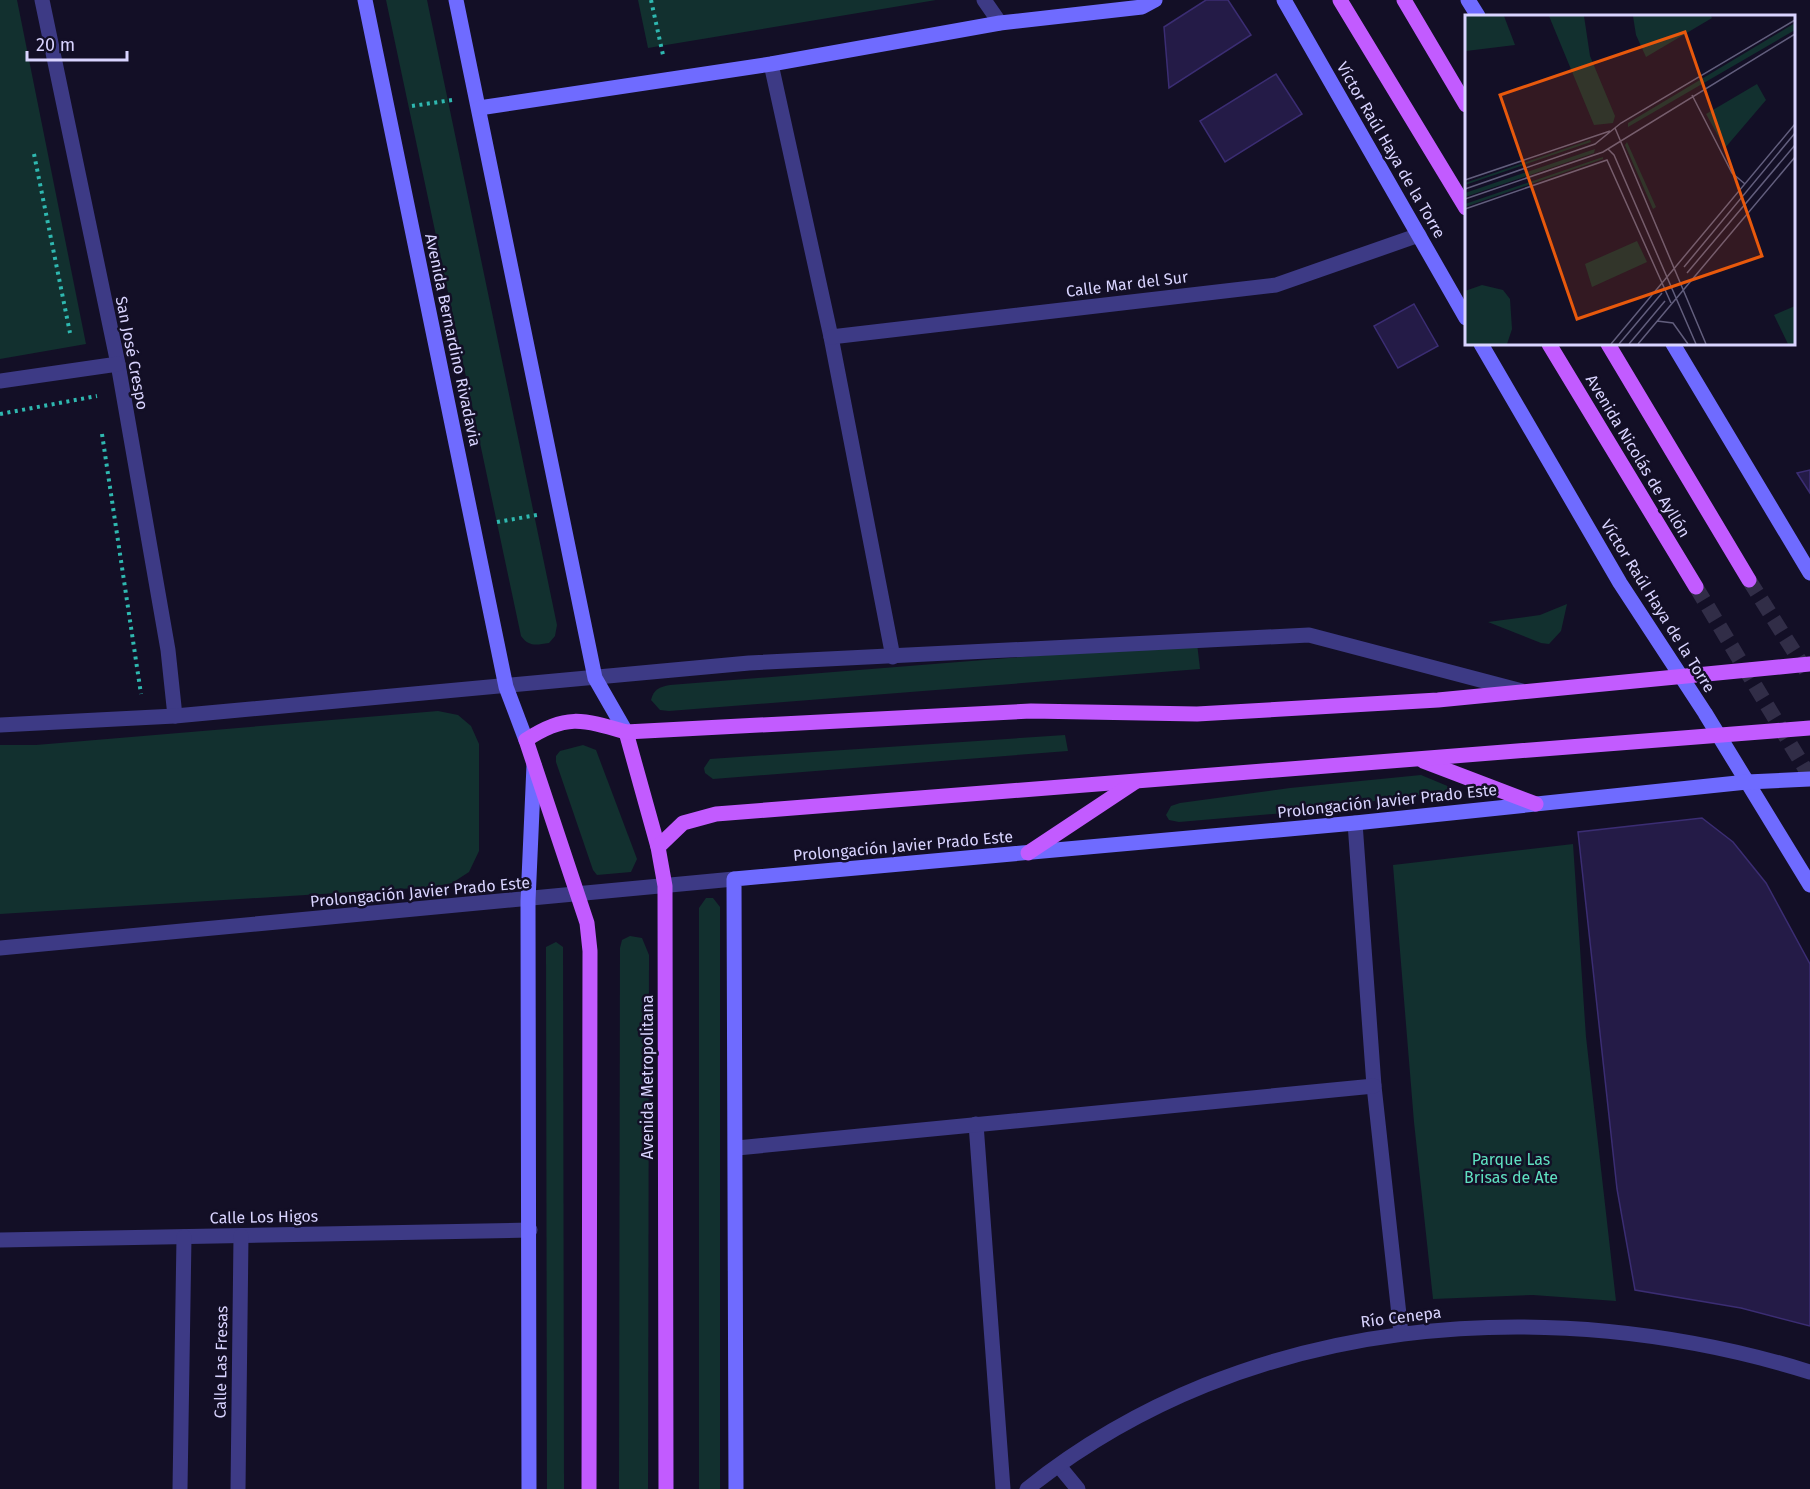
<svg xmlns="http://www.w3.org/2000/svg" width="1810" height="1489" viewBox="0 0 1810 1489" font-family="'Fira Sans',sans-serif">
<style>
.green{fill:#12302f}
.building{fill:#241b47;stroke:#3b2d73;stroke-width:1.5}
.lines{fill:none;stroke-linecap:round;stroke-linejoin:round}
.primary-tunnel{stroke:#312d47;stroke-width:15;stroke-dasharray:15 8;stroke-linecap:butt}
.path{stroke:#2fb8b0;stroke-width:4;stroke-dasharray:3 4.5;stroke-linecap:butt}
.street{stroke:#3d3a85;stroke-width:15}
.secondary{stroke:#6f6bff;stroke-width:15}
.primary{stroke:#c25bff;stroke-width:15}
.labels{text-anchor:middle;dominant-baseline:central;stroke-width:5;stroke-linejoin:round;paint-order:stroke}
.street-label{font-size:16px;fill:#d9d4ff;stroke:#130f26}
.park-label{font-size:16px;fill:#5fe0c0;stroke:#130f26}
.inset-road{fill:none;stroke:#625e7d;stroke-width:1.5}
.view{fill:#e8590c;fill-opacity:0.15;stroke:#e8590c;stroke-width:3}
.inset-edge{fill:none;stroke:#d9d4ff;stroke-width:3}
</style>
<rect width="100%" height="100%" fill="#130f26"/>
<g class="green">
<path d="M0 0H17L86 344 0 359Z"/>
<path d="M386 0H427L557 625 555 636 549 643C536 645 529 647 521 636Z"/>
<path d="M638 0H936L648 48Z"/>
<path d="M1567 604 1561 631 1549 644 1541 643 1488 622 1540 615Z"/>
<path d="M1197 643 1200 669 669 711 660 710 651 700C654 689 659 687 670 685Z"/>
<path d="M438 711 458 715 471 726 479 744V851L469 872 452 883 432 887 0 914V745H36Z"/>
<path d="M1065 735 1068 751 713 779 705 773 704 768 710 759Z"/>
<path d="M583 745 596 750 637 859 631 872 597 875 593 870 556 762V756L560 751Z"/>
<path d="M1421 775 1457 790 1285 813 1179 822 1169 820 1166 815 1171 806 1180 803 1290 788Z"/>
<path d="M1573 844 1586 1037 1616 1301 1533 1295 1433 1299 1414 1122 1393 865Z"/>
<path d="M706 898H713L720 907V1489H699V908Z"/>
<path d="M630 936 642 938 649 955 648 1489H619L620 948 622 940Z"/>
<path d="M556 942 563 947 564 1489H547L546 947Z"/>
</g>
<g class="building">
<path d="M1206 0H1228L1251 35 1169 88 1164 27Z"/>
<path d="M1276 74 1302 114 1225 162 1200 121Z"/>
<path d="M1414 304 1438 346 1398 368 1374 326Z"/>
<path d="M1810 470V493L1797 473Z"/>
<path d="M1702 818 1733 842 1766 883 1810 964V1326L1741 1308 1635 1290 1617 1189 1578 832Z"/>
</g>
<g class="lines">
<g class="primary-tunnel">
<path d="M1749 580 1810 677"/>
<path d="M1696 587 1810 777"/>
</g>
<g class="path">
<path d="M651 0 663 55"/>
<path d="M412 106 452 100"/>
<path d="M34 154 70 333"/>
<path d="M0 414 97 396"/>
<path d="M102 434 141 694"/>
<path d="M497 522 537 515"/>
</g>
<g class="street">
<path d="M42 0 118 364 168 650 175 716"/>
<path d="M984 0 1000 23"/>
<path d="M771 64 831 337 893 657"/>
<path d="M831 337 1276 285 1419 235"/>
<path d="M0 381 118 364"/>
<path d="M0 725 175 716 749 663 1309 635 1522 691"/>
<path d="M1355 823 1374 1086 1401 1333"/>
<path d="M0 948 734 879"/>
<path d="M976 1124 1003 1489"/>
<path d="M737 1148 1374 1086"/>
<path d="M0 1240 530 1230"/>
<path d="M1059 1466 1078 1489"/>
<path d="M180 1489 184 1237"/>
<path d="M238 1489 241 1236"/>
<path d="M1027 1489C1247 1313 1549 1291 1810 1372"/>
</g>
<g class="secondary">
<path d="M365 0 506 687 526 740"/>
<path d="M456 0 595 678 626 732"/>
<path d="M1284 0 1466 318"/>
<path d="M1468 0 1478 16"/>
<path d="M479 108 771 64 1000 23 1142 7 1155 0"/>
<path d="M1481 344 1620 583 1705 713 1810 885"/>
<path d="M1673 344 1810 573"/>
<path d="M529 1489 528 901 534 765"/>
<path d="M736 1489 734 879 1355 823 1747 782 1810 779"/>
</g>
<g class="primary">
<path d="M1340 0 1466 208"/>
<path d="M1404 0 1466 105"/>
<path d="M1549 344 1696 587"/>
<path d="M1608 344 1749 580"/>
<path d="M626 732 658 847 665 886 666 1489"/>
<path d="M1423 761 1536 804"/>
<path d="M658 847 683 823 716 814 1810 728"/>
<path d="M1028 853 1135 782"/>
<path d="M589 1489 590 951 587 923 526 740C565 714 582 719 626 732L1031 711 1197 714 1438 700 1810 664"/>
</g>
</g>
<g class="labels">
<g class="street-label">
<text transform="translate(1391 150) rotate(60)">Víctor Raúl Haya de la Torre</text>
<text transform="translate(1127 284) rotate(-7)">Calle Mar del Sur</text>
<text transform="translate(453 340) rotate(78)">Avenida Bernardino Rivadavia</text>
<text transform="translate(132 353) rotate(79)">San José Crespo</text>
<text transform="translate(1638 456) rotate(59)">Avenida Nicolás de Ayllón</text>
<text transform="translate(1658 606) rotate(58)">Víctor Raúl Haya de la Torre</text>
<text transform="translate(1387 801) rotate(-6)">Prolongación Javier Prado Este</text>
<text transform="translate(903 846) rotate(-5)">Prolongación Javier Prado Este</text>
<text transform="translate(420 892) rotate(-5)">Prolongación Javier Prado Este</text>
<text transform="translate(647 1077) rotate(-90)">Avenida Metropolitana</text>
<text transform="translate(264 1217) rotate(-1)">Calle Los Higos</text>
<text transform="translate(1401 1317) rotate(-7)">Río Cenepa</text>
<text transform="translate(221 1362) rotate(-89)">Calle Las Fresas</text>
</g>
<g class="park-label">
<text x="1511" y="1159">Parque Las<tspan x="1511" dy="18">Brisas de Ate</tspan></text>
</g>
</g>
<g transform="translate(1465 15)">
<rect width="330" height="330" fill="#130f26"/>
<path d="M0 1H39L50 30 1 36ZM84 1H119L125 41 150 101 148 108 129 110ZM168 1H246L247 3 181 42 171 20ZM330 8V15L163 112V108ZM292 69 301 85 260 133 241 99ZM125 125 126 127 0 170V168ZM162 127 191 192 188 194 160 130ZM130 134 129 138 0 182V178ZM138 142V144L0 192V189ZM172 226 182 247 127 272 120 249ZM17 270 38 275 45 284 47 314 42 329H0V276ZM330 291V329H323L309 300Z" fill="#12302f"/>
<path class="inset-road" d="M227 80 267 158 280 169M150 113 241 329M143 134 149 140 231 329M0 165 145 116M0 174 130 129 156 108 330 5M0 184 138 137 330 19M0 194 142 145 206 288M219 252 330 118M222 258 330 130M192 306 208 308 223 329M146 329 330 109M154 329 197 278M164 329 200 286M173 329 330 142"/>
<path class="view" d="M220 17 297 241 112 304 35 80Z"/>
<rect width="330" height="330" class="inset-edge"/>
</g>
<path d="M27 51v9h100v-9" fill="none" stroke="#d9d4ff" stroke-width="3"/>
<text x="36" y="51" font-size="18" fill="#d9d4ff" stroke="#130f26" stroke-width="4.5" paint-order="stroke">20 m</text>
</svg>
